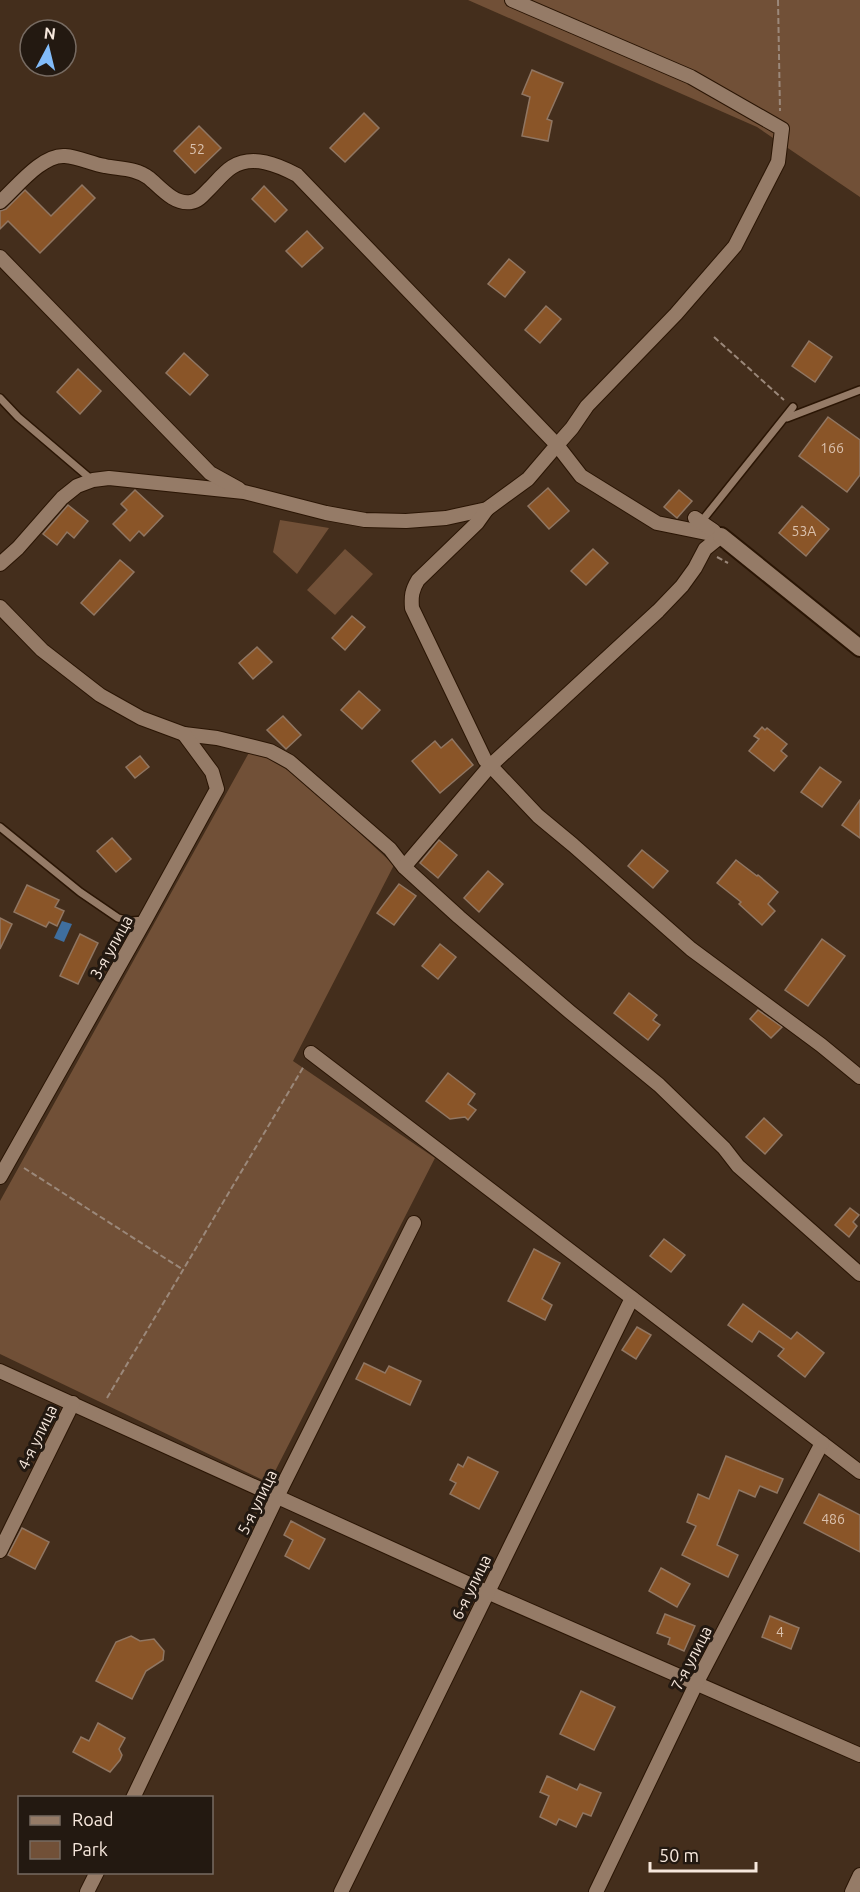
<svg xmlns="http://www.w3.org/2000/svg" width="860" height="1892" viewBox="0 0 860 1892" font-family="Ubuntu,sans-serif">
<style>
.green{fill:#715037}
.water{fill:#3f6e9e}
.building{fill:#8a5528;stroke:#907662;stroke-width:1.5}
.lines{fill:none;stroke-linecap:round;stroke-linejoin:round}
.service-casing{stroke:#2a1504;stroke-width:10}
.minor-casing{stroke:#2a1504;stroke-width:16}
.tertiary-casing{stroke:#2a1504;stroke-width:20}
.path{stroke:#9b887a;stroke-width:2;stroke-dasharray:6 3;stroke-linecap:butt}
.service{stroke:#957b67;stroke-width:7}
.minor{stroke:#957b67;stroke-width:14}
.tertiary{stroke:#957b67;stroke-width:16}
.labels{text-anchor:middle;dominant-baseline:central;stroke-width:6;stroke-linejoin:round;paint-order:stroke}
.number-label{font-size:14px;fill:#dbc2af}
.street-label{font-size:16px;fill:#f6e7dc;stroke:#231911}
</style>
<rect width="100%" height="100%" fill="#442e1c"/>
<g class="green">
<path d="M468 0H860V197L757 127Z"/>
<path d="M280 520 329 528 297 574 273 552Z"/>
<path d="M345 549 373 574 335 615 307 590Z"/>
<path d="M251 749 298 776 394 865 293 1061 435 1158 269 1483 0 1354V1201Z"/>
</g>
<path class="water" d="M62 921 72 924 64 942 54 938Z"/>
<g class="building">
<path d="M532 70 563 83 547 119 552 121 548 141 522 136 530 97 522 94Z"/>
<path d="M364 113 379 128 345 162 330 148Z"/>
<path d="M199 126 221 148 195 173 174 151Z"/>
<path d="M82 185 95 198 40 253 8 221 0 229V211L6 209 25 190 51 216Z"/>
<path d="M264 186 287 210 275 222 252 199Z"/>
<path d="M307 231 323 248 302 267 286 251Z"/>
<path d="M509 259 525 272 505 297 488 284Z"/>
<path d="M546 306 561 319 540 343 525 330Z"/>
<path d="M809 341 832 357 815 382 792 366Z"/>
<path d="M184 353 208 375 190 395 166 373Z"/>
<path d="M78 369 101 391 80 414 57 392Z"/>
<path d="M828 417 860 440V475L847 492 799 456Z"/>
<path d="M548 488 569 511 549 529 528 506Z"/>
<path d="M135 490 163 516 144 536 139 531 130 541 113 524 127 510 121 504Z"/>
<path d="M679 490 692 501 677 518 664 507Z"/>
<path d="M68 505 88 521 74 538 67 532 57 545 43 534Z"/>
<path d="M802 506 829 529 806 556 779 533Z"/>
<path d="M593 549 608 563 586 585 571 571Z"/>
<path d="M120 560 134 572 94 615 81 603Z"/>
<path d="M352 616 365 627 345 650 332 638Z"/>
<path d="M257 647 272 662 253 679 239 663Z"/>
<path d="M359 691 380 710 362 729 341 710Z"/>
<path d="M283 716 301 735 286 749 267 730Z"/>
<path d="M762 727 765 730 767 728 787 744 781 751 787 756 774 771 749 751 759 739 754 736Z"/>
<path d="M452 739 473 765 440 793 412 761 435 741 441 748Z"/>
<path d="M140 756 149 767 135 778 126 767Z"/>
<path d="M820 767 841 782 822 807 801 792Z"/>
<path d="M860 800V838L842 825Z"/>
<path d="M112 838 131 859 116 872 97 851Z"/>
<path d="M439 840 457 855 438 878 420 863Z"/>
<path d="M642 850 668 871 653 888 628 866Z"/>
<path d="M736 860 757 876 758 875 778 892 768 904 775 911 762 925 739 904 741 902 717 883Z"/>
<path d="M488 871 503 884 479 912 464 898Z"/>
<path d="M399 884 416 896 394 925 377 913Z"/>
<path d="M27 885 59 900 55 907 64 911 57 926 49 922 46 927 14 912Z"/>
<path d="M0 918 12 924 0 949Z"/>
<path d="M80 934 98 943 78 984 60 976Z"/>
<path d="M822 939 845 956 808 1006 785 990Z"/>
<path d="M440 944 456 957 438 979 422 966Z"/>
<path d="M629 993 657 1015 653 1020 660 1025 648 1040 614 1013Z"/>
<path d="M758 1010 782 1027 771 1038 750 1019Z"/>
<path d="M448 1073 475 1094 468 1104 476 1110 468 1120 465 1117 450 1119 426 1101Z"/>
<path d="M764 1118 782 1135 765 1154 746 1137Z"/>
<path d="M850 1208 859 1215 853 1222 857 1226 849 1237 835 1225Z"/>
<path d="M664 1239 685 1255 671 1272 650 1256Z"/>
<path d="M534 1249 560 1263 542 1299 552 1305 545 1320 508 1301Z"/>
<path d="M743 1304 791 1339 797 1332 824 1353 805 1377 778 1356 784 1349 759 1331 752 1342 728 1325Z"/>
<path d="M637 1327 651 1335 636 1359 622 1350Z"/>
<path d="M364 1363 385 1373 389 1366 421 1381 410 1405 356 1379Z"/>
<path d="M726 1456 783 1479 777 1493 760 1486 755 1497 739 1490 717 1545 738 1555 728 1577 682 1555 696 1526 687 1522 698 1494 709 1499Z"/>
<path d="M468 1457 498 1472 479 1509 450 1494 456 1483 450 1480 458 1464 463 1467Z"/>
<path d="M819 1494 860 1515V1552L804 1523Z"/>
<path d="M291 1521 325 1539 309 1569 285 1556 293 1540 284 1535Z"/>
<path d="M22 1528 49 1542 35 1569 8 1555Z"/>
<path d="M661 1568 690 1584 677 1607 649 1591Z"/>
<path d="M665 1614 695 1626 684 1651 668 1644 670 1638 657 1633Z"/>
<path d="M770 1616 799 1628 791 1649 762 1637Z"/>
<path d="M131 1636 140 1641 154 1639 164 1651 163 1660 146 1671 132 1699 96 1681 116 1642Z"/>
<path d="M581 1691 615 1707 594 1750 560 1734Z"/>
<path d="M98 1723 125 1738 119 1749 122 1755 120 1760 110 1772 73 1752 81 1737 89 1741Z"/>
<path d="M547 1776 577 1790 580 1784 601 1793 591 1816 583 1813 576 1827 559 1819 556 1825 540 1817 549 1796 540 1792Z"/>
</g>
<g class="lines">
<g class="service-casing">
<g id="service">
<path d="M0 398 18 417 92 480"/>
<path d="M787 418 860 390"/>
<path d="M701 522 793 407"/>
<path d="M0 827 80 892 118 918 131 921 145 920"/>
</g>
</g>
<g class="minor-casing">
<g id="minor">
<path d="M512 0 691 77 782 129 778 162 735 246 676 314 587 406 572 428 557 445 581 476 657 523 721 536"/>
<path d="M0 202C16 188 42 154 65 156 79 157 92 164 105 166 120 169 136 168 149 178 160 187 174 205 191 202 199 201 204 194 209 189 216 182 224 172 232 167 253 154 278 165 297 175L557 445 528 479 487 509 446 518 406 521 365 520 326 513 244 492 109 478 93 480 77 486 62 498 18 548 0 564"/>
<path d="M0 257 210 473 239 489"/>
<path d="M487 509 477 523 418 580C412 590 411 596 412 608L485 760 538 816 573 845 691 949 821 1045 860 1077"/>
<path d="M695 518 714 531"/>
<path d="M0 607 42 650 100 695 141 718 184 734 217 738 270 751 290 762 390 849 404 867 459 917 570 1012 659 1085 724 1148 738 1166 860 1274"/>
<path d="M404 867 490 766 658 611 682 586 695 568 705 549 721 536"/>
<path d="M311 1053 860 1472"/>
<path d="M0 1177 145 920 217 789 212 772 184 734"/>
<path d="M0 1371 487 1592 860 1755"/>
<path d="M0 1551 73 1403"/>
<path d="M133 1798 277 1497 414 1223"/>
<path d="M87 1892 97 1872"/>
<path d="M341 1892 632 1298"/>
<path d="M596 1892 697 1682 822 1443"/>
<path d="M852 1892 860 1875"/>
</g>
</g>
<g class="tertiary-casing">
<path id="tertiary" d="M721 536 860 648"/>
</g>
<g class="path">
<path d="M778 0 780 111"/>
<path d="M714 337 784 400"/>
<path d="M717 557 728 563"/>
<path d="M24 1168 182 1269"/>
<path d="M107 1398 304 1066"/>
</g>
<use href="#service" class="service"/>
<use href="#minor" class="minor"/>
<use href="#tertiary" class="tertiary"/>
</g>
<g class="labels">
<g class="number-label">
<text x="197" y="149">52</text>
<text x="832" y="448">166</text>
<text x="804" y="531">53А</text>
<text x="833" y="1519">486</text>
<text x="780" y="1632">4</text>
</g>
<g class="street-label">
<text transform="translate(111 947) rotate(-61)">3-я улица</text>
<text transform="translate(37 1437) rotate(-64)">4-я улица</text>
<text transform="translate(257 1502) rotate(-64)">5-я улица</text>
<text transform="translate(471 1587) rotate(-64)">6-я улица</text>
<text transform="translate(691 1658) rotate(-63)">7-я улица</text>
</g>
</g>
<rect x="18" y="1796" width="195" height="78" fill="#231911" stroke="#776b62" stroke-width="1.5"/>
<rect x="30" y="1816" width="30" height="9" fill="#957b67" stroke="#776b62" stroke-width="1.5"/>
<text x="72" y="1826" font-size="18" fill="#f6e7dc">Road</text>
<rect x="30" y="1841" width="30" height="18" fill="#715037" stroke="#776b62" stroke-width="1.5"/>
<text x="72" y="1856" font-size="18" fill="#f6e7dc">Park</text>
<g transform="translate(48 48) rotate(7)"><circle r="28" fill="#231911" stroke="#776b62" stroke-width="1.5"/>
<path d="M0-4.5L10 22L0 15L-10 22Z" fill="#82bcfa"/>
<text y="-9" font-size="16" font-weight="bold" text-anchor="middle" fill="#f6e7dc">N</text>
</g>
<path d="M650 1862v9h106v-9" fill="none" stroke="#f6e7dc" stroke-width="3"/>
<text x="659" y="1862" font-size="18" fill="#f6e7dc" stroke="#231911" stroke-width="4.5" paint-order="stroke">50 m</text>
</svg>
